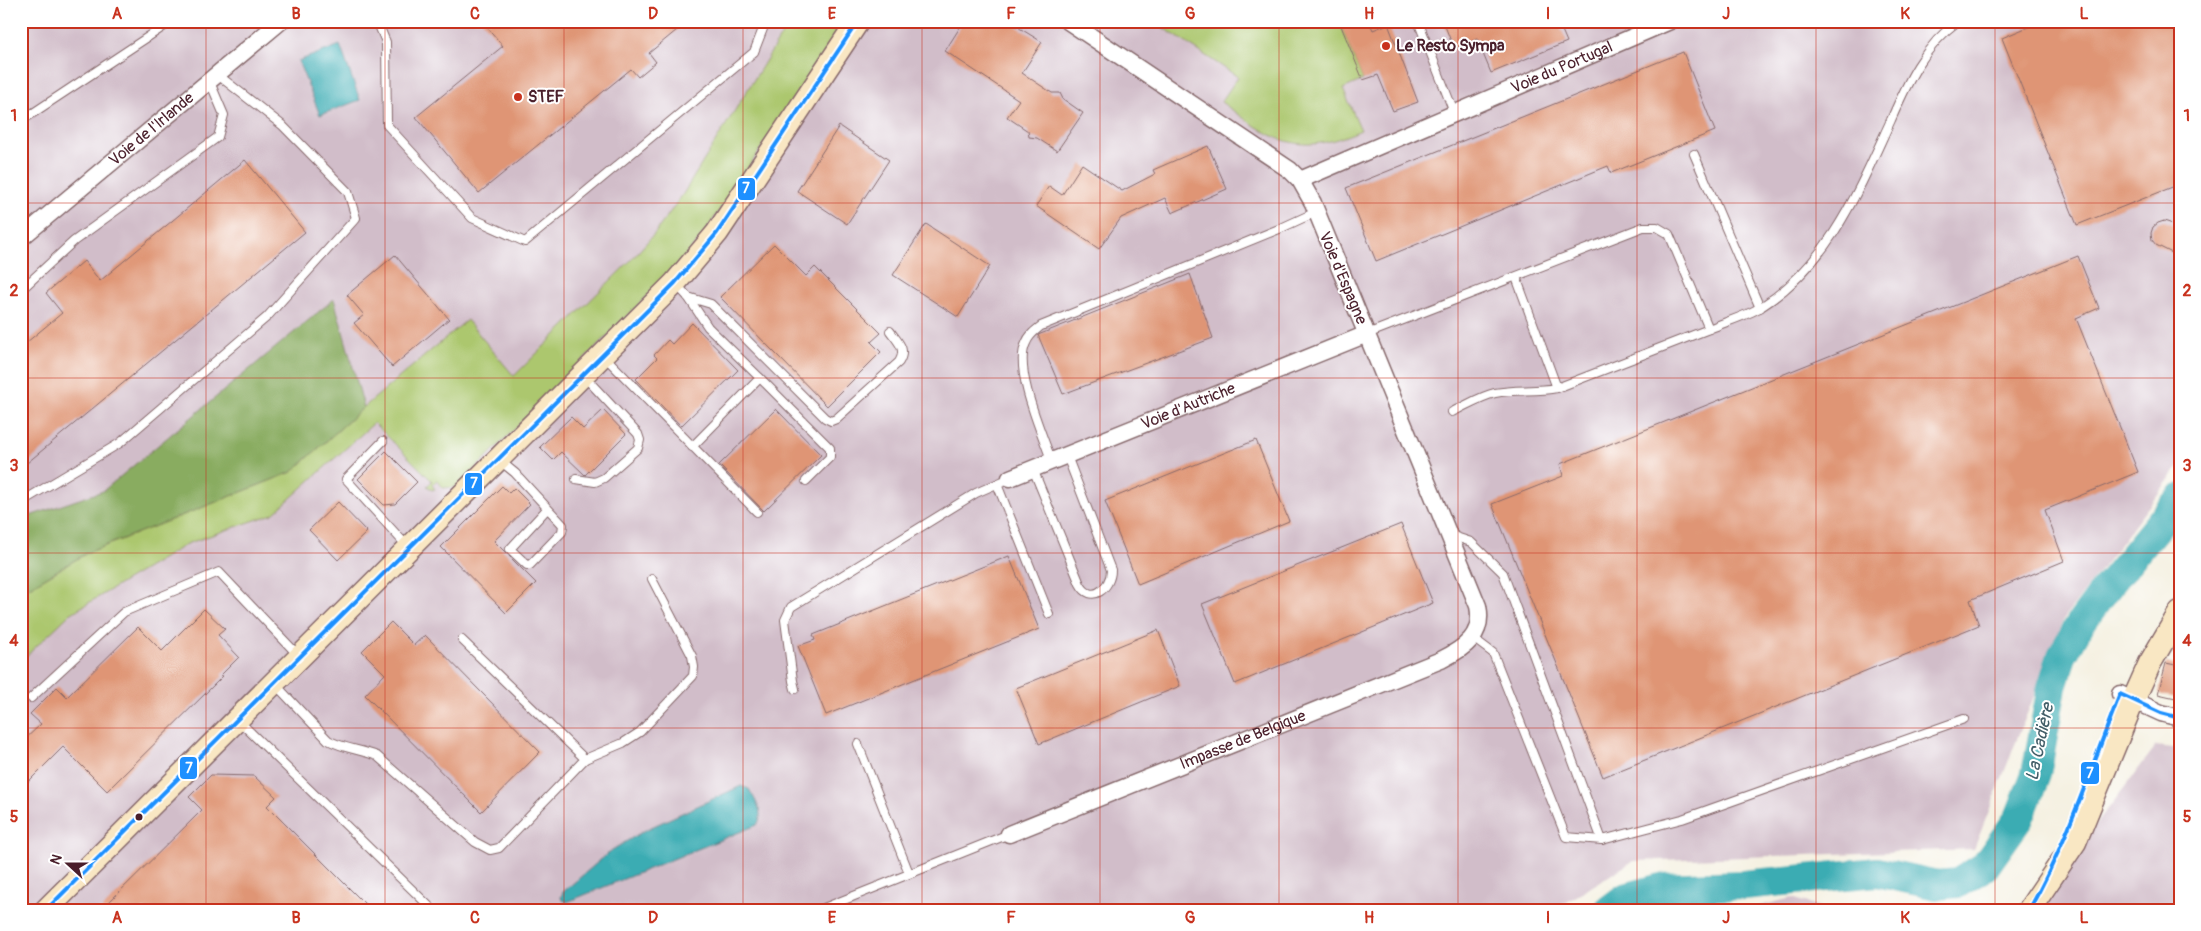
<svg xmlns="http://www.w3.org/2000/svg" width="2201" height="931" viewBox="0 0 2201 931" font-family="Pangolin,sans-serif">
<style>
.industrial{fill:#d1bdc9}
.green{fill:#acc76e;stroke:#7b734c}
.forest{fill:#89ac61;stroke:#6a6646}
.water{fill:#3aacb3;stroke:#42666f}
.lines{fill:none;stroke-linecap:round;stroke-linejoin:round}
.river{stroke:#3aacb3;stroke-width:30}
.building{fill:#df9574}
.lane-casing{stroke:#86686b;stroke-width:10}
.street-casing{stroke:#86686b;stroke-width:19}
.secondary-casing{stroke:#86686b;stroke-width:25}
.lane{stroke:#fff;stroke-width:8}
.street{stroke:#fff;stroke-width:16}
.secondary{stroke:#f9e7c3;stroke-width:22}
.bus-1-casing{stroke:#fff;stroke-width:8}
.bus-1{stroke:#1e90ff;stroke-width:4}
.grid{fill:none;stroke:#c8321e;stroke-width:1;stroke-opacity:0.55}
.poi-dot{fill:#c8321e;stroke:#fff;stroke-width:2}
.bus-dot{fill:#4a1f2b;stroke:#fff;stroke-width:2}
.labels{text-anchor:middle;dominant-baseline:central;stroke-width:4;stroke-linejoin:round;paint-order:stroke}
.poi-label{font-size:16px;font-weight:bold;fill:#4a1f2b;stroke:#fff;text-anchor:start}
.street-label{font-size:16px;fill:#4a1f2b;stroke:#fff}
.water-label{font-size:18px;font-style:italic;fill:#435e68;stroke:#fff}
.line-badge{stroke:#fff;stroke-width:2}
.badge-label{font-size:14px;text-anchor:middle;font-weight:bold;fill:#fff}
.neatline{fill:none;stroke:#c8321e;stroke-width:2}
.grid-label{font-size:16px;text-anchor:middle;font-weight:bold;fill:#c8321e}
</style>
<rect width="100%" height="100%" fill="#fff"/>
<filter id="ink" filterUnits="userSpaceOnUse"><feTurbulence type="fractalNoise" baseFrequency=".02" numOctaves="2"/><feDisplacementMap in="SourceGraphic" scale="10" xChannelSelector="R" yChannelSelector="G"/><feConvolveMatrix kernelMatrix="1 2 1 2 8 2 1 2 1" color-interpolation-filters="sRGB"/></filter>
<filter id="wash" filterUnits="userSpaceOnUse"><feTurbulence type="fractalNoise" baseFrequency=".0096" numOctaves="4" result="noise"/><feDisplacementMap in="SourceGraphic" scale="20" xChannelSelector="R" yChannelSelector="G"/><feGaussianBlur stdDeviation="1.12" result="paint"/><feColorMatrix in="noise" values="0 0 0 0 0 0 0 0 0 0 0 0 0 0 0 0 0 1.4 0 .05"/><feComposite in="paint" operator="in"/></filter>
<g filter="url(#wash)">
<rect width="100%" height="100%" fill="#f5f1e2"/>
<g class="industrial">
<path d="M21 21H2180V465L2065 617 1974 849 1633 861 1554 910H21Z"/>
<path d="M2156 746 2180 749V910H2031Z"/>
<path d="M1792 898 1829 910H1743Z"/>
</g>
<g class="green">
<path d="M786 21H846L703 235 673 270 457 487 443 488 437 480 432 485 435 489 432 490 427 486 432 481 374 423 273 514 189 543 70 614 21 661V592L87 553 292 472 364 407 467 320 514 376 632 259 655 233 683 194 781 36Z"/>
<path d="M1153 21H1339L1363 80 1343 89 1361 130C1296 159 1274 140 1221 102L1238 77Z"/>
</g>
<path class="forest" d="M334 299 364 407 292 472 87 553 21 592V519L103 491Z"/>
<g class="water">
<path d="M340 45 360 100 320 115 298 61Z"/>
<path d="M741 786 749 789C755 800 765 813 757 825L567 902 562 900 561 897 563 892 612 850 647 829Z"/>
</g>
<g class="lines">
<path class="river" d="M1609 910 1625 898 1661 888 1743 885 1877 872 1937 885 1958 883 1985 866 2019 818 2036 774 2052 687 2062 656 2080 624 2104 591 2180 498"/>
</g>
<g id="blocks">
<g class="building">
<path d="M482 21H688L649 53 656 62 638 77 631 69 479 193 416 117 503 46Z"/>
<path d="M964 21H1008L1042 42 1022 73 1052 93H1060L1063 99 1083 113 1057 151 1037 138 1029 137 1028 131 1007 117 1019 100 945 51Z"/>
<path d="M1339 21H1369L1373 30 1388 24 1418 102 1393 111 1378 75 1363 80Z"/>
<path d="M1443 21H1558L1567 42 1491 73 1477 39 1454 49Z"/>
<path d="M2042 21H2180V184L2077 225 2002 38Z"/>
<path d="M1683 52 1715 131 1611 173 1608 166 1376 261 1346 188Z"/>
<path d="M839 126 889 160 847 224 797 191Z"/>
<path d="M1208 146 1227 189 1172 213 1165 198 1121 218 1099 249 1036 206 1049 186 1062 195 1082 164 1122 191 1155 174 1153 170Z"/>
<path d="M245 160 305 232 21 468V347L62 313 46 293 84 261 100 281Z"/>
<path d="M2164 221 2170 223 2175 228 2177 238 2180 240V257L2156 245 2152 240 2151 233 2153 227 2158 223Z"/>
<path d="M926 224 990 266 958 317 893 275Z"/>
<path d="M774 244 806 276 815 267 881 333 871 342 881 352 827 406 720 297Z"/>
<path d="M395 255 449 319 392 367 354 323 364 315 347 295Z"/>
<path d="M2078 256 2099 308 2076 318 2138 472 2045 510 2064 561 1970 600 1979 625 1603 777 1492 504 1563 476 1560 464Z"/>
<path d="M1190 274 1213 338 1063 394 1038 335Z"/>
<path d="M692 323 738 370 681 426 636 379 657 358 654 355 668 340 672 344Z"/>
<path d="M776 409 821 455 764 511 719 465Z"/>
<path d="M603 410 626 434 585 475 561 452 553 460 540 447 571 417 583 429Z"/>
<path d="M1256 440 1289 521 1138 584 1105 501Z"/>
<path d="M386 451 417 482 395 504 384 505 358 479Z"/>
<path d="M502 486 509 493 514 488 530 504 494 541 536 583 506 613 441 547Z"/>
<path d="M338 502 367 532 338 560 309 530Z"/>
<path d="M1401 524 1433 603 1235 684 1202 604Z"/>
<path d="M1009 556 1039 629 826 715 798 646 815 640 813 635Z"/>
<path d="M204 609 225 629 218 635 239 657 221 675 223 676 107 791 63 747 21 789V743L41 724 30 714 57 687 67 697 138 627 162 651Z"/>
<path d="M391 622 414 645 425 635 540 752 481 812 365 695 385 674 362 651Z"/>
<path d="M1158 630 1180 686 1039 744 1016 688Z"/>
<path d="M2166 663 2180 666V699L2158 694Z"/>
<path d="M211 775 254 776 276 797 267 806 371 910H101L202 810 189 797Z"/>
</g>
</g>
</g>
<g filter="url(#ink)">
<use href="#blocks" fill-opacity="0" stroke="#86686b" stroke-width="1"/>
<g class="lines">
<g class="lane-casing">
<g id="lane">
<path d="M377 21 386 42 387 125 472 218 525 242 754 52 766 21"/>
<path d="M1418 21 1455 115"/>
<path d="M21 121 172 21"/>
<path d="M1694 154 1760 308"/>
<path d="M1516 277 1557 388 1709 329"/>
<path d="M676 284 688 297 708 327 760 378 692 447"/>
<path d="M21 290 74 241 218 137 224 115 210 82"/>
<path d="M688 297 711 304 825 418 831 421 836 419 899 362C907 349 898 342 890 331"/>
<path d="M1367 334 1643 227H1657L1669 234 1709 329C1725 322 1746 316 1761 307 1830 263 1858 191 1891 120 1907 83 1924 46 1958 21"/>
<path d="M604 356 757 512"/>
<path d="M760 378 830 448V457L806 481"/>
<path d="M1452 412C1465 406 1481 396 1495 393 1516 389 1536 392 1557 388"/>
<path d="M383 441 346 479 407 546"/>
<path d="M499 460 515 473 563 525 562 532 530 565H527L510 549 547 509"/>
<path d="M1052 462C1042 434 1013 369 1026 343 1029 335 1035 331 1041 326L1279 229 1316 212"/>
<path d="M1033 469 1080 584C1091 605 1111 588 1111 570L1067 456"/>
<path d="M576 479 595 482 604 478 638 448 640 440 638 434 584 376"/>
<path d="M997 484 1049 614"/>
<path d="M21 502 120 443 267 317 356 218 348 192 282 125 218 75"/>
<path d="M1450 535 1471 542 1503 573 1602 840 1682 819 1964 719"/>
<path d="M1473 638 1493 653 1566 837 1602 840"/>
<path d="M275 684 328 740C344 749 360 749 377 756L475 842 490 850 499 848 585 759 462 640"/>
<path d="M795 689 793 681 785 620 791 607 976 493 1010 478"/>
<path d="M31 698 124 612 219 572 298 655"/>
<path d="M239 721 433 910"/>
<path d="M858 744 909 873"/>
<path d="M585 759 623 743 640 732 693 676 694 667 692 656 652 579"/>
<path d="M819 910 1009 834"/>
</g>
</g>
<g class="street-casing">
<g id="street">
<path id="s1" d="M1300 180 1670 21"/>
<path id="s2" d="M21 238 281 21"/>
<path id="s3" d="M1010 478 1367 334"/>
<path d="M2120 694 2161 713 2180 718"/>
<path id="s4" d="M1009 834 1441 660C1465 648 1484 635 1478 606L1313 203 1300 180 1290 170 1068 21"/>
</g>
</g>
<g class="secondary-casing">
<g id="secondary">
<path d="M46 910 675 283 717 233 858 21"/>
<path d="M2029 910 2075 842 2133 701 2150 663 2180 612"/>
</g>
</g>
<use href="#lane" class="lane"/>
<use href="#street" class="street"/>
<use href="#secondary" class="secondary"/>
<g class="bus-1-casing">
<g id="bus-1">
<path d="M46 910 675 283 717 233 858 21"/>
<path d="M2029 910C2068 841 2091 767 2120 694L2161 713 2180 718"/>
</g>
</g>
<use href="#bus-1" class="bus-1"/>
</g>
</g>
<path class="grid" d="M206 21V910M385 21V910M564 21V910M743 21V910M922 21V910M1100 21V910M1279 21V910M1458 21V910M1637 21V910M1816 21V910M1995 21V910M21 203H2180M21 378H2180M21 553H2180M21 728H2180"/>
<g class="poi-dot">
<circle cx="1386" cy="46" r="5"/>
<circle cx="518" cy="97" r="5"/>
</g>
<circle class="bus-dot" cx="139" cy="817" r="4.5"/>
<g class="labels">
<g class="poi-label">
<text x="1396" y="46">Le Resto Sympa</text>
<text x="528" y="97">STEF</text>
</g>
<g class="street-label">
<text stroke="none"><textPath href="#s1" startOffset="285">Voie du Portugal</textPath></text>
<text stroke="none"><textPath href="#s2" startOffset="170">Voie de l'Irlande</textPath></text>
<text transform="translate(1343 278) rotate(67)">Voie d'Espagne</text>
<text stroke="none"><textPath href="#s3" startOffset="192">Voie d'Autriche</textPath></text>
<text stroke="none"><textPath href="#s4" startOffset="252">Impasse de Belgique</textPath></text>
</g>
<g class="water-label">
<text transform="translate(2040 742) rotate(-78)">La Cadière</text>
</g>
</g>
<g class="line-badge">
<rect x="737" y="177" width="19" height="24" rx="5" fill="#1e90ff"/>
<rect x="464" y="472" width="19" height="24" rx="5" fill="#1e90ff"/>
<rect x="179" y="756" width="19" height="24" rx="5" fill="#1e90ff"/>
<rect x="2080" y="761" width="20" height="24" rx="5" fill="#1e90ff"/>
</g>
<g class="badge-label">
<text x="746" y="193">7</text>
<text x="474" y="488">7</text>
<text x="189" y="773">7</text>
<text x="2090" y="778">7</text>
</g>
<rect width="2201" height="931" fill="none" stroke="#fff" stroke-width="55"/>
<g transform="translate(68 864) rotate(291)" stroke="#ffffff" stroke-width="4" paint-order="stroke">
<path d="M0-4L9 19L0 12L-9 19Z" fill="#4a1f2b"/>
<text y="-8" font-size="14" font-weight="bold" text-anchor="middle" fill="#4a1f2b">N</text>
</g>
<rect x="28" y="28" width="2146" height="876" class="neatline"/>
<g class="grid-label">
<text x="117" y="19">A</text>
<text x="296" y="19">B</text>
<text x="475" y="19">C</text>
<text x="653" y="19">D</text>
<text x="832" y="19">E</text>
<text x="1011" y="19">F</text>
<text x="1190" y="19">G</text>
<text x="1369" y="19">H</text>
<text x="1548" y="19">I</text>
<text x="1726" y="19">J</text>
<text x="1905" y="19">K</text>
<text x="2084" y="19">L</text>
<text x="14" y="121">1</text>
<text x="2187" y="121">1</text>
<text x="14" y="296">2</text>
<text x="2187" y="296">2</text>
<text x="14" y="471">3</text>
<text x="2187" y="471">3</text>
<text x="14" y="646">4</text>
<text x="2187" y="646">4</text>
<text x="14" y="822">5</text>
<text x="2187" y="822">5</text>
<text x="117" y="923">A</text>
<text x="296" y="923">B</text>
<text x="475" y="923">C</text>
<text x="653" y="923">D</text>
<text x="832" y="923">E</text>
<text x="1011" y="923">F</text>
<text x="1190" y="923">G</text>
<text x="1369" y="923">H</text>
<text x="1548" y="923">I</text>
<text x="1726" y="923">J</text>
<text x="1905" y="923">K</text>
<text x="2084" y="923">L</text>
</g>
</svg>
